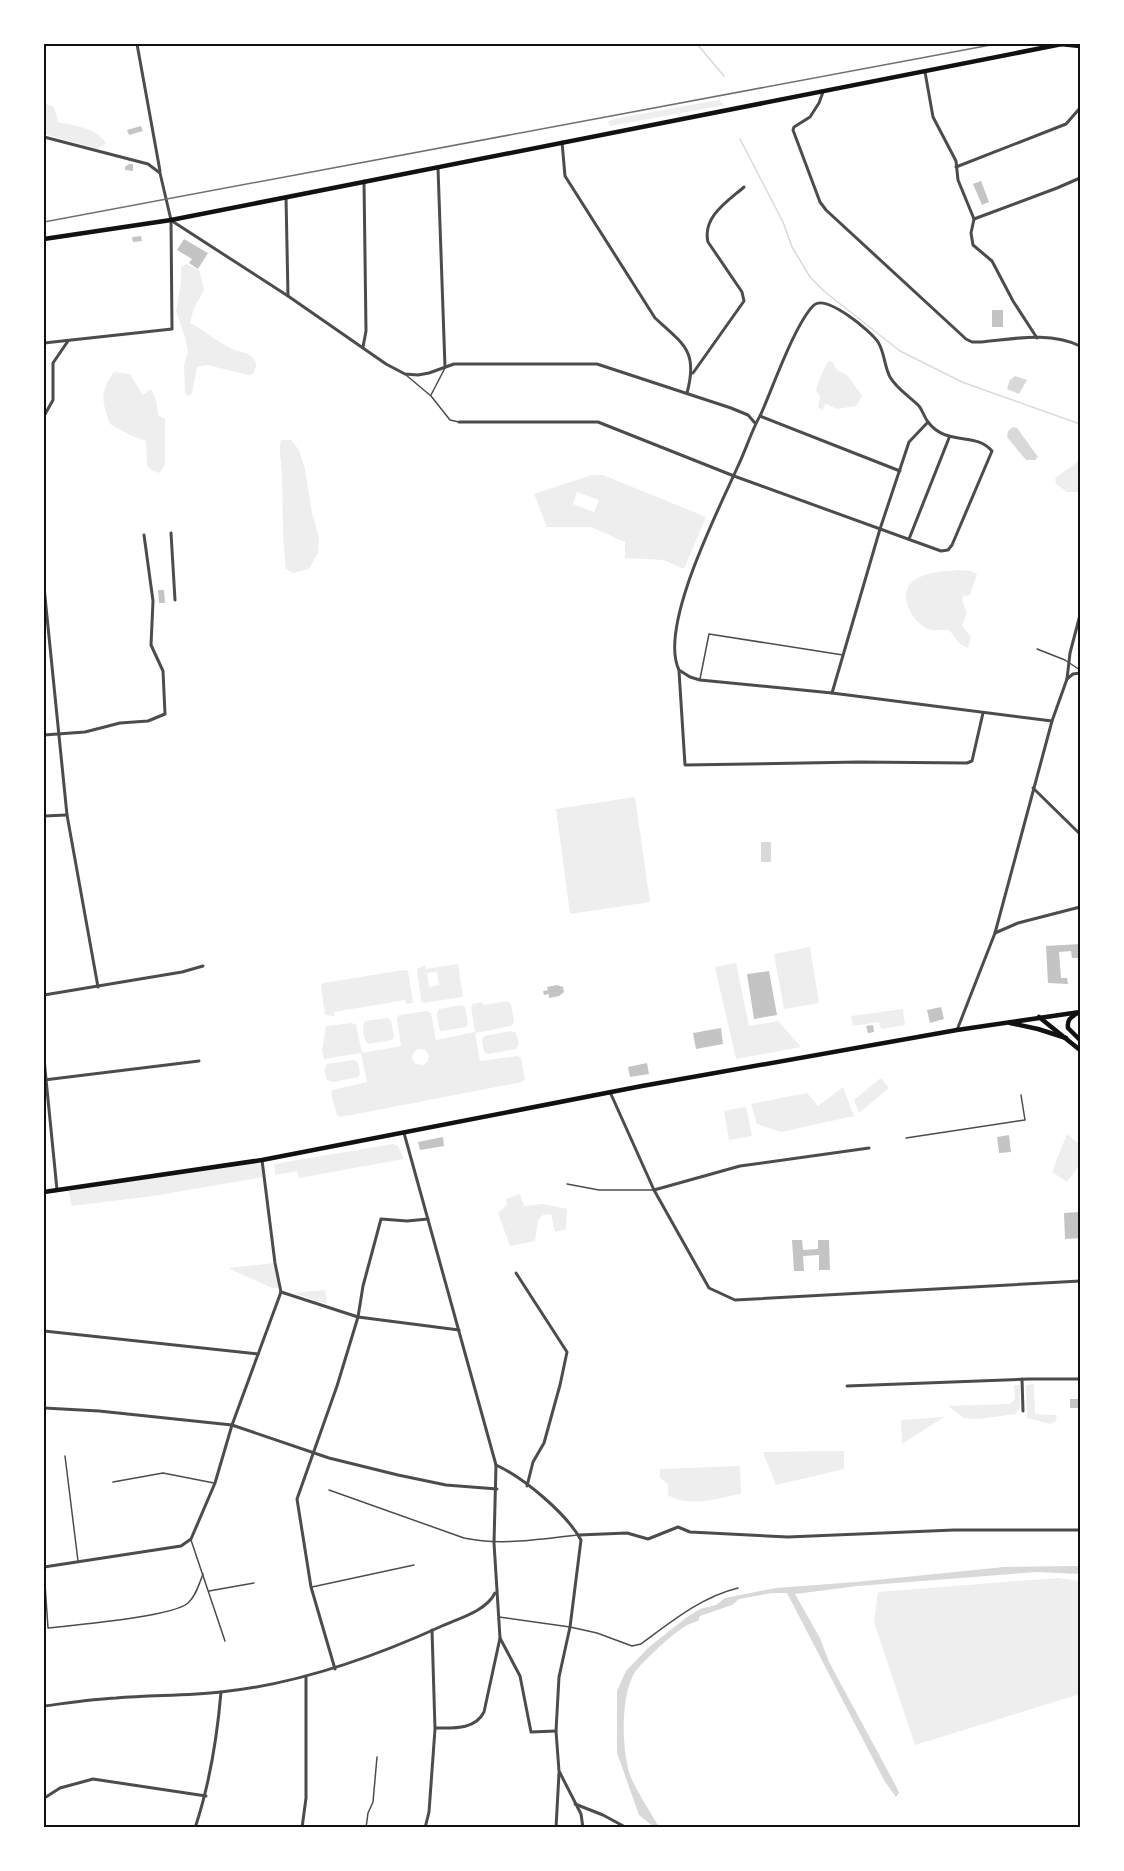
<svg xmlns="http://www.w3.org/2000/svg" width="1124" height="1871" viewBox="0 0 1124 1871" font-family="'Source Serif 4',serif">
<style>
.green{fill:#eee;fill-rule:evenodd}
.water{fill:#d9d9d9}
.lines{fill:none;stroke-linecap:round;stroke-linejoin:round}
.stream{stroke:#d9d9d9;stroke-width:1.5}
.building{fill:#c4c4c4}
.service{stroke:#4c4c4c;stroke-width:1.5}
.minor{stroke:#4c4c4c;stroke-width:3}
.secondary{stroke:#111;stroke-width:4.5}
.primary{stroke:#111;stroke-width:4.5}
.rail{stroke:#707070;stroke-width:1.5}
.neatline{fill:none;stroke:#111;stroke-width:2}
</style>
<rect width="100%" height="100%" fill="#fff"/>
<g class="green">
<path d="M718 100 725 105 610 126 608 122 613 119Z"/>
<path d="M44 103 54 107 58 122C75 126 95 127 106 143L98 149 44 134Z"/>
<path d="M186 264 199 270 204 290 194 308 190 323C207 331 217 343 235 350 240 352 248 353 252 357 258 362 256 369 253 374L249 375 207 365 197 367 192 393 189 396 185 394 184 365 188 352 185 337 176 311 181 283V267Z"/>
<path d="M828 361 833 362 836 369 848 376 862 396 856 406 837 409 826 404 822 410 818 407 820 397 816 390 821 375Z"/>
<path d="M114 372 130 374 143 395 151 389 156 400 158 415 165 419V464L160 473 153 471 147 466 146 441 130 435 110 424C102 401 99 393 114 372Z"/>
<path d="M281 440H291L299 450 305 469 312 513 319 537 318 553 309 569 293 573 286 569C282 539 283 508 282 478 282 464 278 453 281 440Z"/>
<path d="M1080 460V492H1067L1056 484 1055 478Z"/>
<path d="M592 475H603L706 517 684 569 664 560 625 558V542L591 527H547L534 494ZM577 492 599 500 594 512 573 504Z"/>
<path d="M959 570 971 571 977 574 970 595 963 596 962 600 967 613 962 626 971 637 968 648 960 644 950 631C943 629 937 631 931 630 913 625 896 594 913 581 924 572 945 571 959 570Z"/>
<path d="M635 797 650 902 570 914 556 809Z"/>
<path d="M810 947 819 1003 784 1009 774 954Z"/>
<path d="M736 963 749 1026 778 1021 801 1047 736 1059 715 967Z"/>
<path d="M458 964 463 997 423 1003 421 1000 417 969 425 965 426 969ZM437 972 439 985 429 987 427 973Z"/>
<path d="M404 970 408 971 413 1003 406 1004 405 1000 334 1012V1016L325 1015 321 985 323 983Z"/>
<path d="M508 1001 511 1004 514 1022 511 1026 475 1033 480 1061 517 1056 521 1058 525 1079 522 1082 341 1117 337 1115 331 1094 332 1090 367 1082 361 1053 324 1059 322 1051 326 1026 352 1023 356 1025 362 1053 401 1046 397 1019 399 1015 427 1011 431 1013 436 1040 475 1032 471 1007 473 1004 481 1002 484 1005ZM418 1049 425 1050 429 1055 428 1061 423 1065 416 1064 412 1059 413 1053Z"/>
<path d="M462 1005 465 1007 468 1024 466 1027 441 1031 439 1029 437 1014 439 1009Z"/>
<path d="M903 1009 905 1025 881 1029 879 1022 853 1026 851 1016Z"/>
<path d="M387 1018 391 1020 394 1037 392 1040 368 1044C363 1039 362 1028 365 1021Z"/>
<path d="M512 1031 516 1033 519 1044 516 1049 488 1054 484 1052 482 1041 484 1036Z"/>
<path d="M354 1060 358 1062 360 1074 358 1077 333 1082 327 1080 324 1070 327 1064Z"/>
<path d="M881 1078 889 1088 859 1113 854 1100Z"/>
<path d="M843 1087 854 1116 781 1132 757 1124 751 1104 807 1093 818 1106Z"/>
<path d="M746 1107 752 1136 729 1140 724 1111Z"/>
<path d="M1067 1134 1080 1145V1164L1067 1182 1052 1172Z"/>
<path d="M393 1144 398 1146 404 1159 299 1178 297 1171 275 1175 274 1164Z"/>
<path d="M262 1160 264 1177 153 1196 72 1206 68 1188Z"/>
<path d="M520 1194 524 1206 543 1204 567 1209 566 1229 555 1232 551 1214 543 1215 538 1220 535 1241 510 1246 498 1213 507 1205 506 1199Z"/>
<path d="M275 1263 281 1288H272L228 1268Z"/>
<path d="M325 1290 327 1304 293 1293Z"/>
<path d="M1034 1384 1035 1414 1057 1415 1056 1421 1050 1424 1027 1418 1026 1385Z"/>
<path d="M1014 1385H1020V1408L1015 1414 979 1419 964 1418 948 1406 1010 1404 1015 1399Z"/>
<path d="M944 1417 902 1444 901 1420Z"/>
<path d="M844 1451V1469L776 1485 763 1452Z"/>
<path d="M740 1466 741 1494C717 1498 690 1508 668 1495V1484L660 1478V1469Z"/>
<path d="M1058 1578 1080 1581V1694L915 1745 874 1622 878 1592Z"/>
</g>
<g class="water">
<path d="M1015 376 1027 380 1019 394 1007 389 1010 380Z"/>
<path d="M1013 427 1017 428 1038 457 1035 460H1026L1007 437 1008 431Z"/>
<rect x="761" y="842" width="10" height="20"/>
<path d="M1004 1567 1077 1566 1080 1567V1574L1036 1572 858 1586 795 1594 820 1638 829 1662 896 1786 899 1793 896 1797 885 1782 787 1593H772L739 1599 732 1605 700 1616 698 1621C684 1624 668 1639 657 1649 650 1656 641 1664 635 1672 620 1695 621 1755 632 1780 640 1796 650 1812 659 1827H654L639 1815 617 1753V1691L626 1671 649 1647 687 1617 700 1609 716 1605 725 1598 776 1588 856 1582Z"/>
</g>
<g class="lines">
<g class="stream">
<path d="M697 44 724 76"/>
<path d="M740 139 783 222 792 247 810 277 825 292 900 351 962 382 1080 424"/>
</g>
</g>
<g class="building">
<path d="M141 126 143 131 129 135 127 130Z"/>
<path d="M129 164H133V171L125 170V167Z"/>
<path d="M981 181 989 202 982 205 973 184Z"/>
<path d="M141 236 142 241 133 242 132 237Z"/>
<path d="M184 239 208 253 198 269 189 263 192 259 177 250Z"/>
<rect x="992" y="310" width="11" height="17"/>
<path d="M158 590H164L165 603H159Z"/>
<path d="M1080 944V958H1072L1071 951 1059 952 1061 978H1067L1068 984 1048 983 1046 946Z"/>
<path d="M769 971 777 1015 754 1019 747 974Z"/>
<path d="M557 985 563 987 564 992 559 996 549 998V994L544 995 543 991 548 990 547 987Z"/>
<path d="M941 1007 944 1019 930 1023 927 1010Z"/>
<path d="M873 1025 874 1032 868 1033 866 1026Z"/>
<path d="M721 1028 723 1044 696 1049 693 1033Z"/>
<path d="M647 1063 649 1074 630 1077 628 1067Z"/>
<path d="M1009 1135 1011 1152 999 1153 997 1137Z"/>
<path d="M443 1137 444 1146 420 1150 418 1142Z"/>
<path d="M1079 1212 1080 1238 1065 1239 1064 1213Z"/>
<path d="M792 1240H802L803 1250 818 1249V1240H829L830 1270H819V1255L803 1256 804 1271H794Z"/>
<rect x="1070" y="1399" width="10" height="9"/>
</g>
<g class="lines">
<g class="service">
<path d="M406 375 431 396 450 420 459 422"/>
<path d="M431 395 445 368"/>
<path d="M1037 649 1065 660 1080 670"/>
<path d="M700 679 709 634 843 655"/>
<path d="M906 1138 1025 1120 1021 1095"/>
<path d="M567 1184 599 1190H653"/>
<path d="M65 1456 78 1561"/>
<path d="M113 1482 163 1473 214 1483"/>
<path d="M329 1490 464 1538C501 1546 539 1539 577 1535"/>
<path d="M191 1540 225 1641"/>
<path d="M44 1569 48 1628C74 1625 172 1617 188 1603 196 1596 199 1584 203 1574"/>
<path d="M312 1587 414 1565"/>
<path d="M209 1591 254 1583"/>
<path d="M499 1617 570 1627 597 1633 632 1646 641 1644C671 1622 701 1597 738 1588"/>
<path d="M366 1828 368 1813 373 1802 377 1757"/>
</g>
<g class="minor">
<path d="M137 44 160 171"/>
<path d="M925 72 933 117 956 161 958 180 974 219 971 233 973 245 992 261 1013 301 1037 338"/>
<path d="M823 92 819 103 810 117 794 127 793 130 820 202 826 210 966 339 972 342H981C1013 339 1050 331 1080 346"/>
<path d="M44 137 148 164 160 173 171 220 172 329 44 343"/>
<path d="M562 142 565 176 655 318C685 345 698 352 687 393"/>
<path d="M956 167 1066 124 1080 108"/>
<path d="M438 168 445 367"/>
<path d="M286 197 288 296"/>
<path d="M974 219 1057 188 1080 178"/>
<path d="M172 221 288 296 386 364 405 374 418 375 429 373 454 364H597L731 408 748 415 755 423"/>
<path d="M363 347 366 331 364 181"/>
<path d="M693 373 744 301 742 292 708 242C702 217 728 201 744 187"/>
<path d="M44 416 53 400V363L68 341"/>
<path d="M760 416 900 471"/>
<path d="M459 422H598L734 476 941 551 948 550 952 545 992 451C975 431 947 447 928 422 924 417 923 411 919 406 910 397 896 388 890 377 884 366 885 353 878 342 871 331 826 294 814 305 795 323 772 390 760 416 754 425 744 454 738 466 719 509 658 627 679 670L690 677 700 680 832 693 1052 721"/>
<path d="M171 533 175 600"/>
<path d="M909 539 949 438"/>
<path d="M44 587 67 815 98 987"/>
<path d="M679 671 685 765 859 762 967 763 972 761 983 713"/>
<path d="M1067 679 1073 674 1080 673"/>
<path d="M832 693 880 529 909 442 928 422"/>
<path d="M44 735 85 732 120 723 148 721 165 714 163 671 151 645 153 601 144 535"/>
<path d="M1033 788 1080 834"/>
<path d="M44 816 67 815"/>
<path d="M995 933 1018 923 1080 907"/>
<path d="M44 995 182 972 203 966"/>
<path d="M957 1030 995 933 1052 721 1067 679 1070 653 1080 615"/>
<path d="M44 1059 57 1190"/>
<path d="M44 1080 199 1061"/>
<path d="M610 1092 654 1190 709 1288 735 1300 1080 1281"/>
<path d="M404 1133 496 1465 494 1543 500 1638 520 1676 531 1732 556 1731"/>
<path d="M262 1160 275 1263 281 1292"/>
<path d="M654 1190 740 1166 869 1148"/>
<path d="M516 1273 567 1352 560 1385 544 1443 533 1462 527 1486"/>
<path d="M281 1292 358 1317 459 1330"/>
<path d="M44 1331 258 1354"/>
<path d="M1022 1379 1023 1411"/>
<path d="M847 1386 1029 1379H1080"/>
<path d="M44 1408 99 1411 232 1425 329 1458 398 1475 446 1485 497 1489"/>
<path d="M496 1465C524 1478 566 1513 581 1540L570 1627 559 1677 556 1731 559 1771 581 1814 583 1828"/>
<path d="M579 1535 627 1533 648 1539 678 1527 690 1532 788 1537 954 1530H1080"/>
<path d="M44 1567 181 1546 191 1539 215 1483 232 1425 281 1292"/>
<path d="M335 1669 311 1587 297 1499 337 1386 358 1317 363 1286 381 1219 407 1221 428 1219"/>
<path d="M44 1706C68 1703 92 1699 116 1698 151 1695 186 1696 221 1692 298 1684 372 1658 442 1626 460 1618 486 1611 495 1593"/>
<path d="M436 1728C453 1728 475 1730 484 1712L500 1638"/>
<path d="M46 1797 60 1788 93 1779 206 1796"/>
<path d="M575 1804 603 1815 627 1828"/>
<path d="M195 1828C210 1783 217 1739 221 1692"/>
<path d="M302 1828 306 1798V1677"/>
<path d="M425 1828 429 1812 435 1729 432 1630"/>
<path d="M556 1828 559 1773"/>
</g>
<path class="secondary" d="M1039 1017 1080 1050"/>
<g class="primary">
<path d="M1060 44 1080 46"/>
<path d="M44 239 171 220 1062 44"/>
<path d="M1076 1014C1070 1018 1067 1020 1068 1028L1080 1040"/>
<path d="M1010 1023 1038 1029 1066 1038"/>
<path d="M44 1192 262 1160 642 1086 957 1030 1080 1012"/>
</g>
<path class="rail" d="M44 222 996 44"/>
</g>
<rect width="1124" height="1871" fill="none" stroke="#ffffff" stroke-width="90"/>
<rect x="45" y="45" width="1034" height="1781" class="neatline"/>
</svg>
